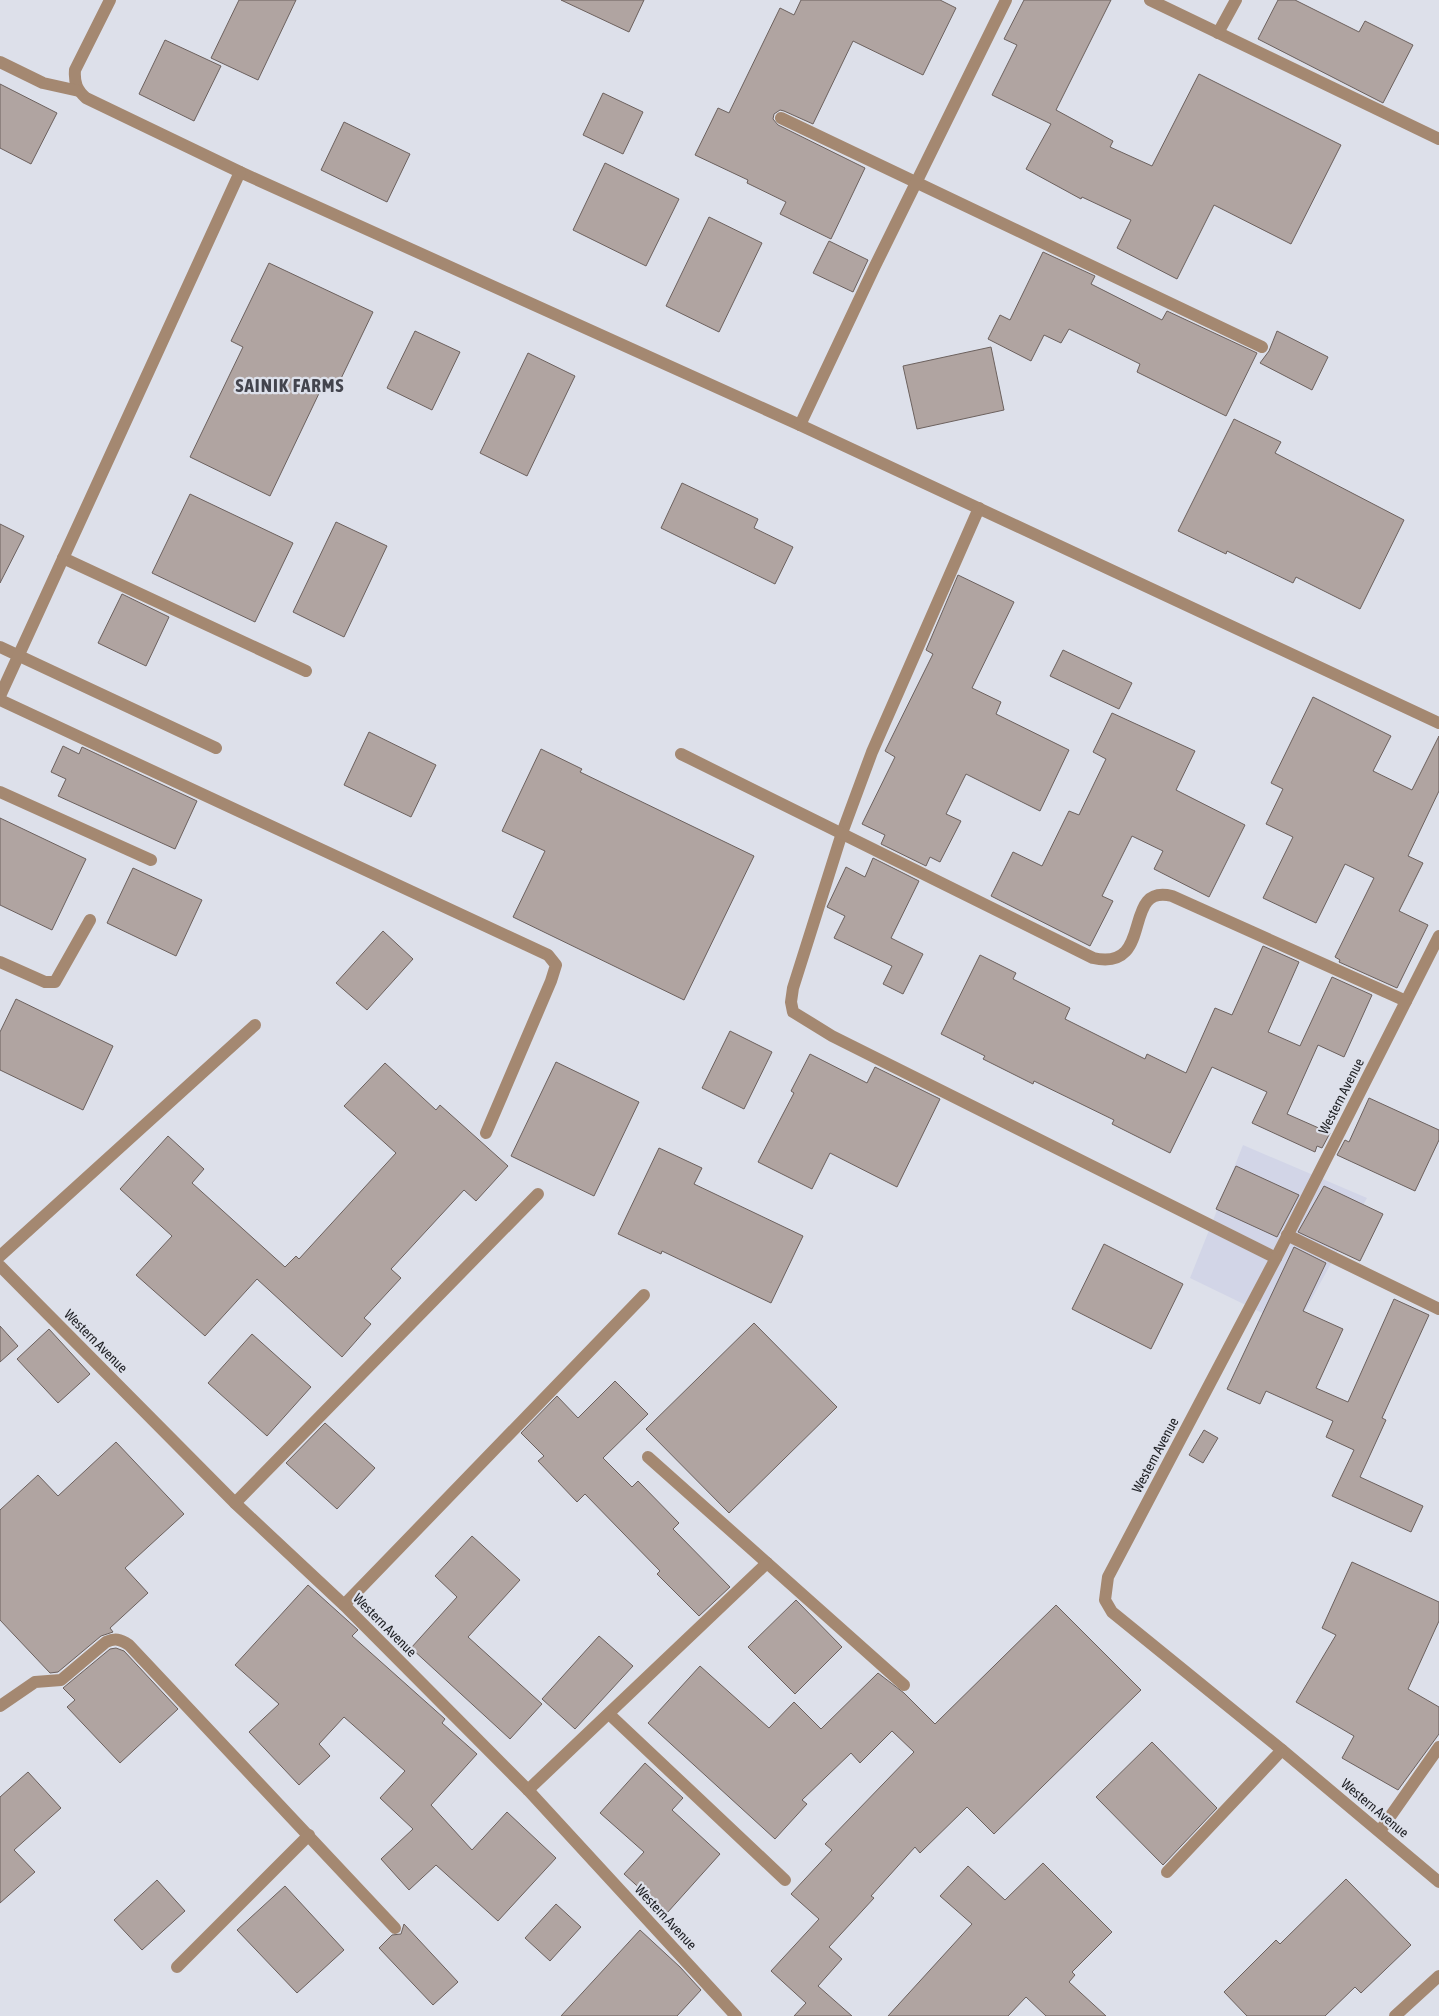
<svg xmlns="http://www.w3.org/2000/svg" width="1439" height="2016" viewBox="0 0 1439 2016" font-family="'Asap Condensed',sans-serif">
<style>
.built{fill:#d2d5e7}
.building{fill:#b0a4a1;stroke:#6c615e}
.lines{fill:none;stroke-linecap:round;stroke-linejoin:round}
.minor{stroke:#a48871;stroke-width:12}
.labels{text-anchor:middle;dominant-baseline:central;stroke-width:4.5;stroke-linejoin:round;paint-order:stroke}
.street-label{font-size:14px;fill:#1e1f23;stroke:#dde0ea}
.district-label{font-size:19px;font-weight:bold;letter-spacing:1px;fill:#43444d;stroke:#dde0ea}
</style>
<rect width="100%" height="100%" fill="#dde0ea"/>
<path class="built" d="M1243 1145 1367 1198 1295 1329 1190 1278Z"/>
<g class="building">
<path d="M239 0H296L258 80 211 58Z"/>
<path d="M561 0H644L629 32Z"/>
<path d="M801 0H940L956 8 923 75 853 41 813 124 784 111 780 110 774 114 773 119 778 125 865 168 831 239 780 214 786 202 747 183 748 180 695 155 718 108 729 113 780 8 794 15Z"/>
<path d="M1024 0H1111L1056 110 1113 141 1110 147 1152 166 1199 74 1341 145 1291 244 1214 205 1177 279 1117 248 1131 220 1082 197 1081 199 1026 169 1051 124 992 95 1017 45 1004 39Z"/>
<path d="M1278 0H1295L1359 32 1365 21 1413 45 1383 103 1258 39Z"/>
<path d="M165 40 221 66 194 121 139 94Z"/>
<path d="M0 84 57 113 31 164 0 148Z"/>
<path d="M603 93 643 112 623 154 583 135Z"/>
<path d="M344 122 410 154 387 202 321 170Z"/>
<path d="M605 163 679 199 646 266 573 230Z"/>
<path d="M709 217 762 243 719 332 666 306Z"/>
<path d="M829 241 868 260 853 292 813 273Z"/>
<path d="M1043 252 1095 276 1091 284 1162 320 1167 311 1257 353 1226 416 1137 372 1140 364 1069 329 1061 343 1044 335 1031 361 988 339 1000 315 1010 320Z"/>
<path d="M269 263 373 312 335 391 323 385 270 496 190 457 243 347 231 341Z"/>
<path d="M415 331 460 352 432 410 387 388Z"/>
<path d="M1277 331 1328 357 1312 390 1260 363 1269 351Z"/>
<path d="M991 347 1004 410 917 429 903 366Z"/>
<path d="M528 353 575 376 527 476 480 453Z"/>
<path d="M1234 419 1281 442 1275 453 1404 520 1360 609 1296 577 1293 583 1227 551 1226 554 1178 531Z"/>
<path d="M682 483 758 519 754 528 793 547 775 584 661 528Z"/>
<path d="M190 494 293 543 255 622 152 573Z"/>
<path d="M336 522 387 546 344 637 293 612Z"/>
<path d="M0 524 24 536 0 583Z"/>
<path d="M958 575 1014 602 972 688 1001 702 996 714 1069 750 1040 811 966 774 946 814 961 821 940 862 930 857 926 866 881 844 885 835 862 824 895 757 885 751 933 654 926 650Z"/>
<path d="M122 594 169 617 146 666 98 643Z"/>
<path d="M1063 650 1132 683 1119 709 1050 676Z"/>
<path d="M1313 697 1391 736 1373 771 1412 790 1439 736V791L1408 856 1423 863 1399 911 1428 925 1397 988 1339 962 1340 960 1335 957 1374 878 1345 864 1316 923 1263 898 1293 837 1266 824 1283 789 1271 783Z"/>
<path d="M1112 713 1195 751 1176 790 1245 825 1209 897 1154 869 1163 851 1132 836 1102 896 1113 901 1090 946 991 896 1013 852 1042 866 1069 811 1079 815 1106 759 1093 752Z"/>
<path d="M369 732 436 765 411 817 344 785Z"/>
<path d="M63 746 79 754 82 747 197 801 175 849 58 796 66 779 51 772Z"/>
<path d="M541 749 582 769 580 772 754 856 684 1000 513 917 545 851 502 831Z"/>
<path d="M0 818 86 859 52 930 0 905Z"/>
<path d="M873 858 919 881 891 938 923 954 903 994 883 984 892 966 834 938 845 916 827 907 846 867 865 877Z"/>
<path d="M133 868 202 900 176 956 107 923Z"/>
<path d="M383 931 413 959 367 1010 336 983Z"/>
<path d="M1263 946 1299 962 1268 1032 1300 1046 1332 977 1372 995 1344 1057 1318 1045 1287 1114 1330 1133 1322 1148 1317 1146 1315 1152 1252 1123 1267 1092 1212 1067 1170 1153 1112 1124 1114 1120 1034 1081 1033 1084 983 1059 985 1056 941 1034 980 955 1016 973 1013 979 1070 1008 1065 1019 1145 1059 1147 1054 1186 1073 1215 1008 1232 1015Z"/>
<path d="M16 999 113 1046 83 1110 0 1070V1032Z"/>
<path d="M730 1031 772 1052 744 1109 702 1088Z"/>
<path d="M810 1054 867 1083 875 1067 940 1099 897 1187 830 1153 812 1189 758 1162 794 1093 791 1091Z"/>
<path d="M556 1062 639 1102 594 1196 511 1156Z"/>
<path d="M385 1063 436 1110 440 1105 508 1166 476 1201 464 1190 391 1269 401 1278 364 1318 371 1324 342 1357 257 1279 205 1336 136 1275 172 1236 120 1189 168 1136 204 1169 192 1183 285 1267 296 1256 299 1259 396 1153 344 1106Z"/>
<path d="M1369 1098 1439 1130V1140L1415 1191 1337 1155 1345 1140 1349 1142Z"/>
<path d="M659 1148 702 1168 694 1184 803 1236 771 1303 662 1251 661 1254 618 1234Z"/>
<path d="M1236 1166 1299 1195 1277 1237 1216 1209Z"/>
<path d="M1324 1186 1383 1214 1360 1261 1298 1232Z"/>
<path d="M1104 1244 1183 1284 1151 1349 1072 1309Z"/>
<path d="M1294 1247 1326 1263 1303 1311 1343 1329 1316 1388 1348 1402 1394 1299 1429 1315 1382 1418 1386 1420 1360 1477 1423 1506 1411 1532 1332 1496 1354 1450 1326 1437 1333 1421 1266 1391 1260 1404 1227 1389Z"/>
<path d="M754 1323 837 1407 729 1513 646 1429Z"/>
<path d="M0 1326 18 1346 0 1362Z"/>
<path d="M49 1329 90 1374 58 1403 17 1359Z"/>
<path d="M252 1334 311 1387 267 1436 208 1383Z"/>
<path d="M615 1381 648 1414 603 1458 632 1487 638 1481 679 1523 673 1529 730 1587 699 1616 657 1574 660 1571 585 1494 577 1502 538 1461 544 1456 521 1433 557 1396 578 1418Z"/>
<path d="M325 1423 375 1468 337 1509 286 1463Z"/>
<path d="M1204 1430 1218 1438 1203 1463 1189 1455Z"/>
<path d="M116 1442 184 1514 125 1568 148 1593 110 1628 113 1632 101 1636 58 1672 50 1673 0 1620V1510L38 1475 58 1496Z"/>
<path d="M472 1536 520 1580 468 1637 542 1704 510 1739 411 1648 457 1597 435 1576Z"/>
<path d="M1352 1562 1439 1602V1621L1408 1689 1439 1707V1734L1398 1790 1342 1758 1354 1736 1296 1702 1336 1635 1322 1628Z"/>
<path d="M308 1585 358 1630 352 1636 445 1719 442 1723 477 1754 431 1805 472 1850 507 1812 556 1858 498 1921 436 1865 409 1890 381 1859 413 1829 380 1798 405 1771 344 1717 319 1744 330 1756 299 1785 249 1732 279 1704 235 1665Z"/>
<path d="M796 1600 842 1647 795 1694 748 1647Z"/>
<path d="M1056 1605 1141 1690 994 1834 967 1807 920 1853 915 1847 871 1896 874 1898 829 1947 842 1959 818 1986 852 2016H794L806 2003 771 1971 819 1919 791 1894 832 1850 825 1844 914 1752 892 1731 860 1763 851 1753 802 1800 807 1804 775 1839 648 1723 700 1666 769 1728 794 1702 821 1729 878 1673 904 1693 935 1724Z"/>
<path d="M599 1636 633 1666 575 1729 542 1699Z"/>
<path d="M116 1648 124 1651 178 1709 120 1763 67 1707 75 1700 63 1688 110 1649Z"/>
<path d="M1152 1742 1217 1808 1163 1865 1096 1797Z"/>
<path d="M645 1763 683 1798 672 1810 720 1854 667 1913 624 1874 644 1852 600 1813Z"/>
<path d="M28 1772 61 1808 14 1850 35 1872 0 1903V1797Z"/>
<path d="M1043 1863 1112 1932 1072 1972 1075 1975 1069 1982 1106 2016H1046L1026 1997 1008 2016H888L972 1924 940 1896 968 1866 1005 1900Z"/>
<path d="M1346 1879 1411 1945 1361 1993 1355 1987 1325 2016H1247L1224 1992 1276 1940 1280 1944Z"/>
<path d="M157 1880 185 1911 142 1950 114 1920Z"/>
<path d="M285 1886 344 1950 297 1993 237 1930Z"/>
<path d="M556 1904 581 1927 550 1961 525 1938Z"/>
<path d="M404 1924 458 1982 433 2005 379 1948 392 1935 401 1934Z"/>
<path d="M640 1930 680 1967 701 1990 677 2016H561Z"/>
</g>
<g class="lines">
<g class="minor">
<path d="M110 0 75 70C74 83 77 90 86 98L240 172 800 425 1439 723"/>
<path d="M1150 0 1439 139"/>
<path d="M1218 33 1236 0"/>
<path d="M0 62 43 83 79 91"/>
<path d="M781 118 1262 347"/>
<path d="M800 425 875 266 1006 0"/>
<path d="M979 508 872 752 842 833 793 988 791 1002 793 1012 832 1036 1276 1258"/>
<path d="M63 558 306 671"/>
<path d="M0 647 216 748"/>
<path d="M0 696 240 172"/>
<path d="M0 700 548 955 556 965 551 981 486 1133"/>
<path d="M681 754 1093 958C1156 972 1120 883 1172 896L1406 1001"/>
<path d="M0 792 151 860"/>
<path d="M1439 936 1276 1258 1108 1577 1105 1600 1112 1612 1282 1750 1439 1882"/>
<path d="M0 962 45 982H55L90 920"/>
<path d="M1287 1235 1439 1309"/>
<path d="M0 1256 255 1025"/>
<path d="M0 1266 235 1503 344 1605 528 1790 736 2016"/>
<path d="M648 1457 904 1685"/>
<path d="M235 1503 538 1194"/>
<path d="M344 1605 644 1295"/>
<path d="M0 1706 35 1682 61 1680 106 1642C115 1638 120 1639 129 1645L395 1928"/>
<path d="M609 1714 785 1880"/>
<path d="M528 1790 767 1563"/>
<path d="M1380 1831 1439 1747"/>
<path d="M1167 1872 1282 1750"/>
<path d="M177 1967 309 1835"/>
<path d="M1395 2016 1439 1976"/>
</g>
</g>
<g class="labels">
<g class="street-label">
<text transform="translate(1341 1096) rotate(-63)">Western Avenue</text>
<text transform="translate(96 1341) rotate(45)">Western Avenue</text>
<text transform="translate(1155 1455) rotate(-62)">Western Avenue</text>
<text transform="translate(385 1625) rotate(45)">Western Avenue</text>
<text transform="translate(1375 1808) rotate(40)">Western Avenue</text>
<text transform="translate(666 1917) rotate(47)">Western Avenue</text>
</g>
<g class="district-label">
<text x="290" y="385">SAINIK FARMS</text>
</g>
</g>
</svg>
